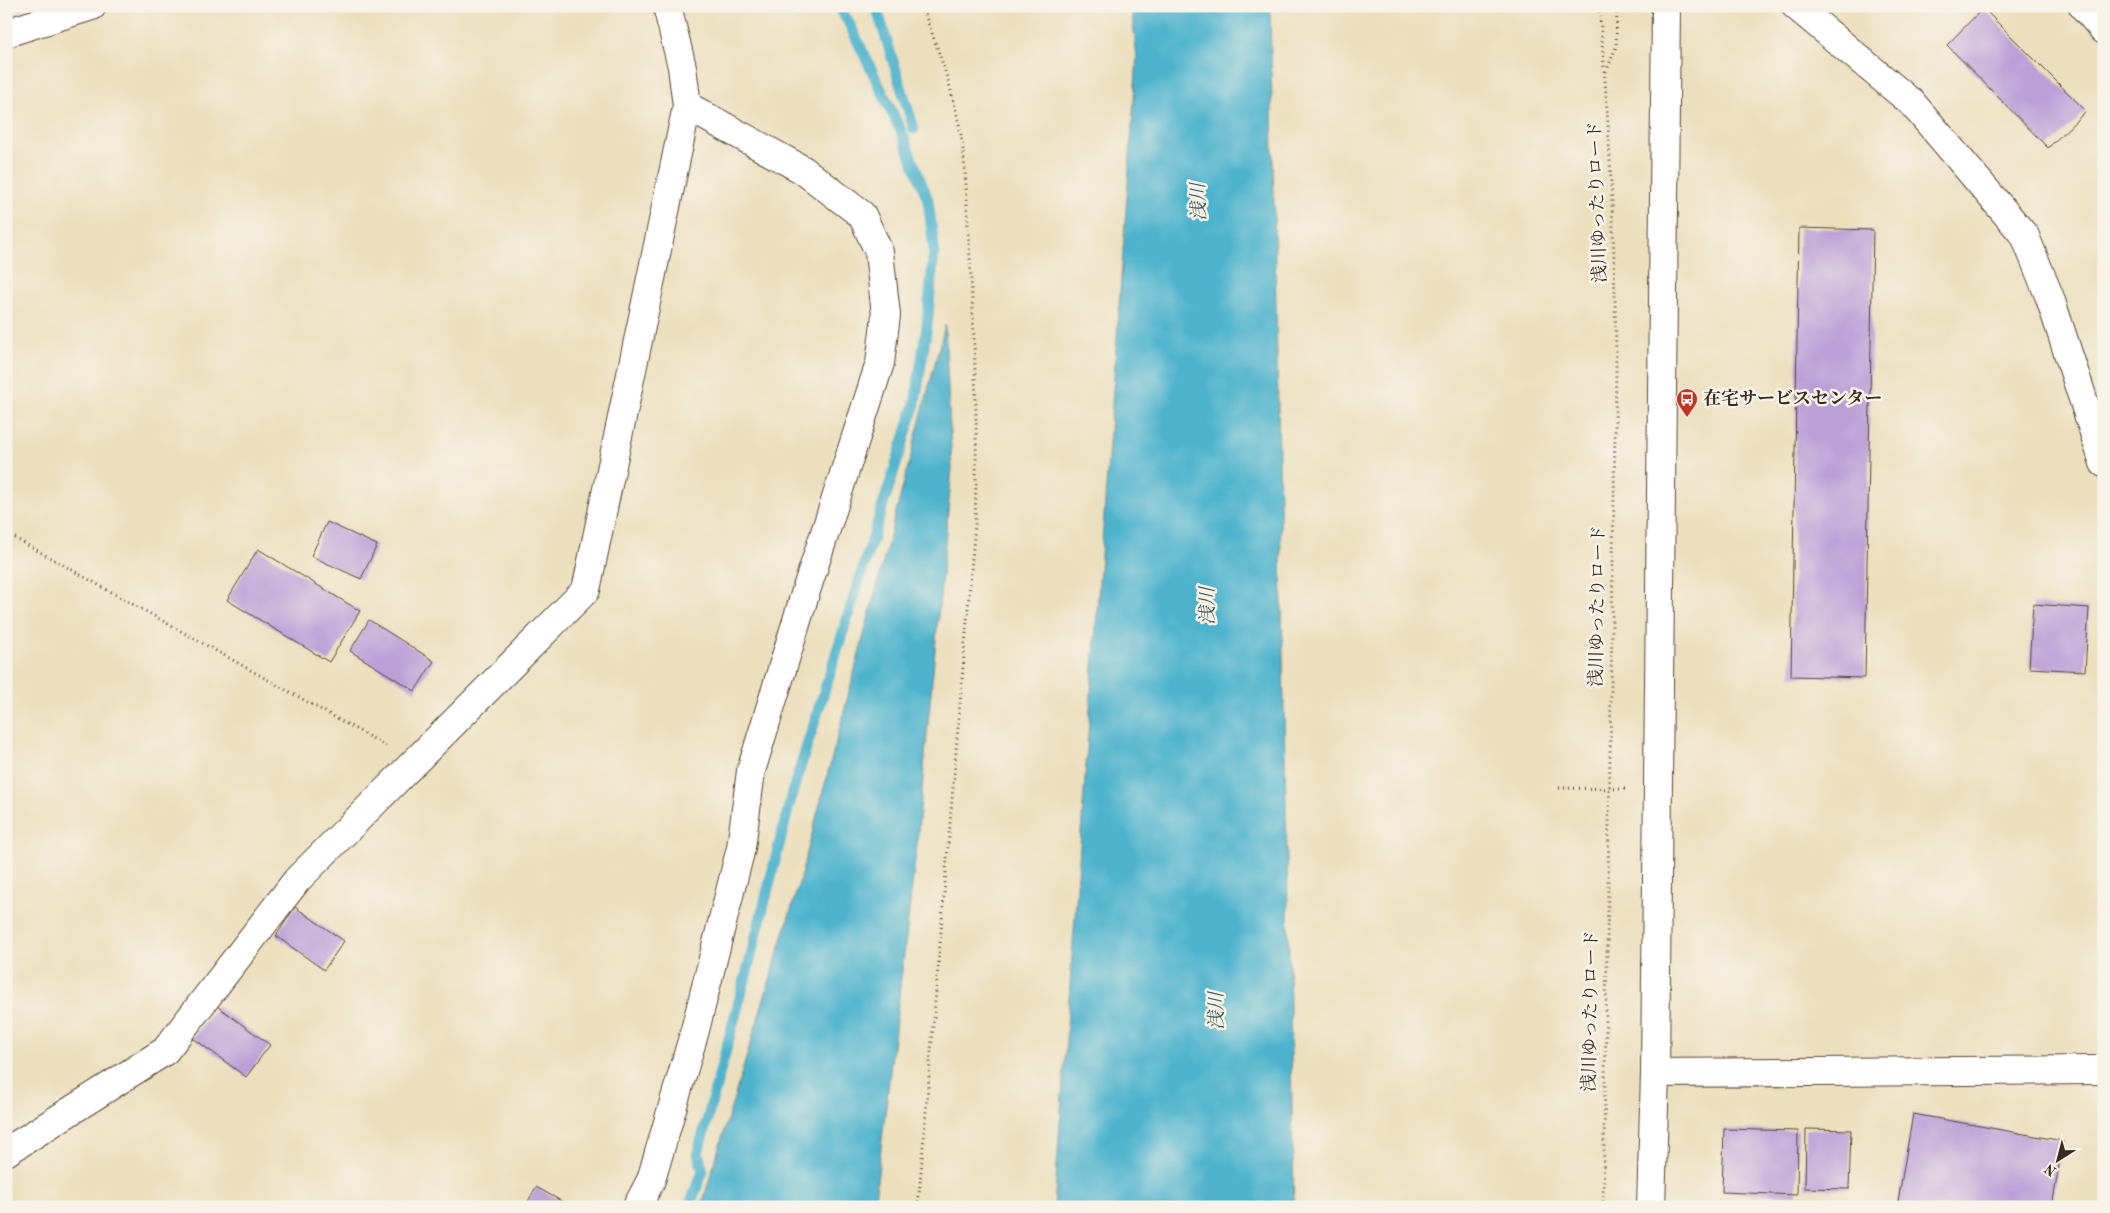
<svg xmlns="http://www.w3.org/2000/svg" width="2110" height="1213" viewBox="0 0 2110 1213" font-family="'Old Standard TT','Noto Serif JP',serif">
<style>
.water{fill:#4eb3cd;stroke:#446e76}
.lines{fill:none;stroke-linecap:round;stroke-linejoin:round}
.stream{stroke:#4eb3cd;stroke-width:11}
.building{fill:#bba0d7}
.minor-casing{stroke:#564536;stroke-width:30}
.path{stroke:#564536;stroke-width:3;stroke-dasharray:1 4;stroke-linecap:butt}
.minor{stroke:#fff;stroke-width:28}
.labels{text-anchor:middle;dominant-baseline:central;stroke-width:5;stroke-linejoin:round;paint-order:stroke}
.street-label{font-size:18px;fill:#3b2a1e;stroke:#f7f3e8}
.poi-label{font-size:18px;font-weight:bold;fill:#3b2a1e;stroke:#f7f3e8;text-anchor:start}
.water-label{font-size:19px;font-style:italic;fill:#425a5b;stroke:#f7f3e8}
</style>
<rect width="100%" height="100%" fill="#f7f3e8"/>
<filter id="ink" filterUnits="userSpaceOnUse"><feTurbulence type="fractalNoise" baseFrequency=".02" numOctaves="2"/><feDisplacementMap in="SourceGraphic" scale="10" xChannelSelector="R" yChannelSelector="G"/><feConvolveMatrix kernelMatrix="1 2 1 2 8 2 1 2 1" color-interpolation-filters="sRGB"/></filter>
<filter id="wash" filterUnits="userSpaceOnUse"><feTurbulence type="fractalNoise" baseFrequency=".0096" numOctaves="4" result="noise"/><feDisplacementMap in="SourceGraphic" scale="20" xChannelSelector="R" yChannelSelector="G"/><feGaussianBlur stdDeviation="1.12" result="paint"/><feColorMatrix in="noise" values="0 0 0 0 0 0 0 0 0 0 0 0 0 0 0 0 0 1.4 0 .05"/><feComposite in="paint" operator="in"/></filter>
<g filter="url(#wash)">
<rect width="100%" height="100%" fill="#ecdfbd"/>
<g class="water">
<path d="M1131 6H1270L1294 1207H1054L1137 57Z"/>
<path d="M945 325 952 469 916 853 874 1207H701L799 883Z"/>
</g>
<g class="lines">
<g class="stream">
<path d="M876 6 914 129"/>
<path d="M689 1207 703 1171 698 1153 747 972 793 790 915 404 927 326 934 249 928 200 902 133 848 21 838 6"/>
</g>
</g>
<g id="blocks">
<g class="building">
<path d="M1983 8 2086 111 2048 148 1947 45Z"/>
<path d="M1799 228 1873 230 1865 678 1791 676Z"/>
<path d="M327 522 377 545 361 579 311 556Z"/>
<path d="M258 549 360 611 329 662 227 600Z"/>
<path d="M2033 604 2089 608 2085 671 2029 668Z"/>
<path d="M369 620 434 661 415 691 350 651Z"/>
<path d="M295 907 344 941 324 970 276 936Z"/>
<path d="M217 1006 270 1045 246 1077 193 1038Z"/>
<path d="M1913 1114 2063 1141 2052 1207H1897Z"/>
<path d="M1724 1129 1798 1131 1797 1195 1722 1192Z"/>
<path d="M1806 1129 1851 1130 1849 1189 1805 1188Z"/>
<path d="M536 1187 563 1202 560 1207H525Z"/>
</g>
</g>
</g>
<g filter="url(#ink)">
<use href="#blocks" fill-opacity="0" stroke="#564536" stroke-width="1"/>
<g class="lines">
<g class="minor-casing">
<g id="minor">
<path d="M1796 6 1912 103 2025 236 2050 298 2104 463"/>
<path d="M2083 6 2104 30"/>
<path d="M6 33 92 6"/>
<path d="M1655 1073 2104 1070"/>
<path d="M6 1152 165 1051 297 880 586 590 687 106 682 67 667 6"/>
<path d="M637 1207 651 1180 694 1034 741 848 751 771 805 594 880 363 886 315 879 252 862 215 803 170 687 106"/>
<path d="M1651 1207 1655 1073 1666 6"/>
</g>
</g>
<g class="path">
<path d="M1599 6C1610 127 1615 246 1616 367L1603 1207"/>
<path d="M1606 72 1616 47 1617 6"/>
<path d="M6 533 386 746"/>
<path d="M1559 788 1625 789"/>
<path d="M918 1207 975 524C978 430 975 337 969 243 966 201 967 157 957 115 949 78 935 42 922 6"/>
</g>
<use href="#minor" class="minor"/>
</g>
</g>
<defs>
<g id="bus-pin" transform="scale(1.125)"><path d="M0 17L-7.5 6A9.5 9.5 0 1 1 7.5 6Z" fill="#c8321e" stroke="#f7f3e8"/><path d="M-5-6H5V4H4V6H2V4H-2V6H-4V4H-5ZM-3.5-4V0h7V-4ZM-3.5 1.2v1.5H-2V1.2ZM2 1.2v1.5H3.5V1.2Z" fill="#fff"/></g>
</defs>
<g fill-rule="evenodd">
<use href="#bus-pin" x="1687" y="399"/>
</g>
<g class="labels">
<g class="street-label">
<text transform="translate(1598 202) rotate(-92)">浅川ゆったりロード</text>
<text transform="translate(1598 606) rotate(-89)">浅川ゆったりロード</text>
<text transform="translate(1591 1011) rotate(-89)">浅川ゆったりロード</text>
</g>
<g class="poi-label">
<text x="1703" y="399">在宅サービスセンター</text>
</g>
<g class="water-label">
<text transform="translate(1200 202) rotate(-92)">浅川</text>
<text transform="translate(1209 606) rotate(-91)">浅川</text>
<text transform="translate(1218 1011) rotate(-91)">浅川</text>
</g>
</g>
<rect width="2110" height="1213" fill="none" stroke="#f7f3e8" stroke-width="25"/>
<g transform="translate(2058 1160) rotate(216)" stroke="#f7f3e8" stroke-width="4" paint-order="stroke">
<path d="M0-4L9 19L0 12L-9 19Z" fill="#3b2a1e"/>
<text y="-8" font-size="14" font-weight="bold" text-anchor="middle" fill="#3b2a1e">N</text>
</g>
</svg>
